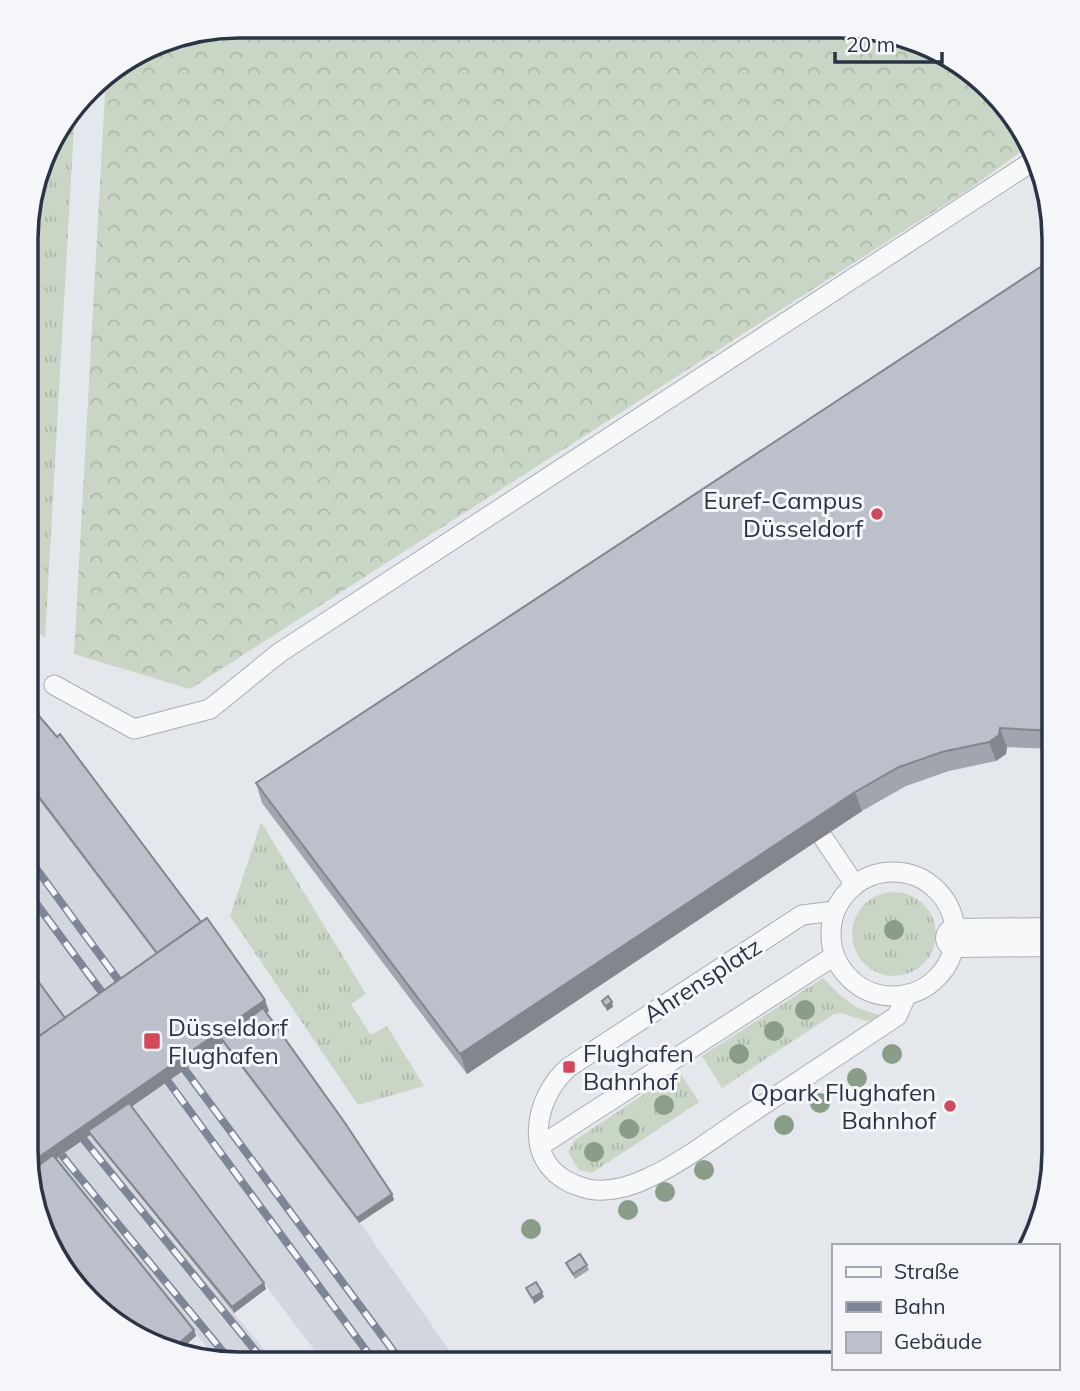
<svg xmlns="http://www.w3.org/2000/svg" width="1080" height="1391" viewBox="0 0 1080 1391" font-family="Mulish,sans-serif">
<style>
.built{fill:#d2d6de}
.grass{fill:url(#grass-tufts)}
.forest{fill:url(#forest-crowns)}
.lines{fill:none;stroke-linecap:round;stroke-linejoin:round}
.service-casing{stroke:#a9aeb7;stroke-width:21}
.minor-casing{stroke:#a9aeb7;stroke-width:40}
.service{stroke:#f7f8fa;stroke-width:19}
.minor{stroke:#f7f8fa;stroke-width:38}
.rail-casing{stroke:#7d8696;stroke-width:8}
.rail{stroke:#f4f6f9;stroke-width:5;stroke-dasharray:16;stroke-linecap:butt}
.tree{fill:#899d89}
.wall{fill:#a1a5ae}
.shaded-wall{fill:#83868d}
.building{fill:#bbc0ca;stroke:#83868d;stroke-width:2}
.poi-dot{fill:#d1495b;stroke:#f4f6f9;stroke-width:2.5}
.labels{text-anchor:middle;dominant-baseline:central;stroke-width:6;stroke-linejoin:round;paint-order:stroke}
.poi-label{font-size:24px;fill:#2b3445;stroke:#f4f6f9;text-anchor:end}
.street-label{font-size:24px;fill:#2b3445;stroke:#f4f6f9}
.rim{fill:none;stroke:#2b3445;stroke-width:3.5}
</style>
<defs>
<pattern id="grass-tufts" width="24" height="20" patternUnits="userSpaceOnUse" patternTransform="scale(1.75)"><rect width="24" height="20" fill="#c9d6c5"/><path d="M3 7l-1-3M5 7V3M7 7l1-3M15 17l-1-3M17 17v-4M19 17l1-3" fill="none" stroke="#adb8ab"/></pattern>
<pattern id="forest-crowns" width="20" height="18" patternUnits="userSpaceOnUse" patternTransform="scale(1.75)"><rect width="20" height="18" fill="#c9d6c5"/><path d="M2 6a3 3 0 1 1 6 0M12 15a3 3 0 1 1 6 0" fill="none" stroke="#adb8ab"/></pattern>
</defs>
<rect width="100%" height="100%" fill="#e4e7ec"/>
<g class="built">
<path d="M27 784 365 1230 459 1364H325L27 969Z"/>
<path d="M47 1082 174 1241 276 1364 220 1363 137 1264 42 1147Z"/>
</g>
<g class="grass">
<path d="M75 108 45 638 27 621 28 211 55 133Z"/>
<path d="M261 822 366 994 351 1004 371 1035 387 1026 424 1086 358 1105 230 916Z"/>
<circle cx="894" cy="934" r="42"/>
<path d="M823 978 841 996 856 1007 881 1016 870 1022 841 1013 834 1014 722 1088 702 1056Z"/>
<path d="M679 1071 699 1102 592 1173 579 1170 568 1152 575 1140Z"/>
</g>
<path class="forest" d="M239 26 869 28 959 62 1025 133 1029 146 969 189 190 689 74 654 106 75 170 38Z"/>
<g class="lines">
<g class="service-casing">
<g id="service">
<path d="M54 685 134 729 210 709 279 653 1033 161"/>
<path d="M824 839 855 885"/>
<circle cx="893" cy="934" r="62"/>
<path d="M835 911 802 915 569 1067C535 1096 521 1160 571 1183 579 1186 587 1190 596 1190 614 1191 632 1186 648 1178 681 1163 712 1139 742 1119 794 1085 845 1050 897 1016L907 994"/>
<path d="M540 1146 834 956"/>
</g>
</g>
<g class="minor-casing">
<path id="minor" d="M955 938 1053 937"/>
</g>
<use href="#service" class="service"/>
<use href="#minor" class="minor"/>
<g class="rail-casing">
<g id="rail">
<path d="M27 856 130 996"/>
<path d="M27 891 112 1006"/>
<path d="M174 1055 403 1364"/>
<path d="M156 1065 376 1364"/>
<path d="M26 1108 68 1163 233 1364"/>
<path d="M72 1125 266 1364"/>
</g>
</g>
<use href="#rail" class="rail"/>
</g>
<g class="tree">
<circle cx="894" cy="930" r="10"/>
<circle cx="805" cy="1010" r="10"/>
<circle cx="774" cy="1031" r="10"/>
<circle cx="739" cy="1054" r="10"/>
<circle cx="892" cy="1054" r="10"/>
<circle cx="857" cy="1078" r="10"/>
<circle cx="820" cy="1103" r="10"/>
<circle cx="664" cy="1105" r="10"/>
<circle cx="784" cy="1125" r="10"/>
<circle cx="629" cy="1129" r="10"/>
<circle cx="594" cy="1152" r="10"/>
<circle cx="704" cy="1170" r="10"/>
<circle cx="665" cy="1192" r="10"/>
<circle cx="628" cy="1210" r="10"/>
<circle cx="531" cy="1229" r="10"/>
</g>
<g class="wall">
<path d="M1054 258V749L1007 747 1006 754 996 761 949 771 906 786 862 811 467 1074 262 803 256 783Z"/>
<path d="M27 702 201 923 269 1011 266 1013 392 1194 394 1200 359 1223 223 1043 131 1106 266 1289 234 1313 90 1135 56 1159 194 1330 196 1336 181 1349 124 1330 95 1299 51 1244 26 1152 65 1018 156 954 27 784Z"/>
<path d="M566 1263 587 1265 589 1270 575 1279Z"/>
</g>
<g class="shaded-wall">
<path d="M1000 728 1007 747 1006 754 996 761 989 742Z"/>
<path d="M855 792 862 811 467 1074 460 1054Z"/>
<path d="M265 1000 269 1011 224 1042 221 1038 223 1043 91 1135 88 1131 90 1135 32 1175 29 1164Z"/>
<path d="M612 1002 613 1007 607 1011 605 1006Z"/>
<path d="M392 1194 394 1200 359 1223 357 1218Z"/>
<path d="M264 1283 266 1289 234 1313 232 1307Z"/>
<path d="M542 1292 544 1297 534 1304 532 1298Z"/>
<path d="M194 1330 196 1336 181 1349 175 1347Z"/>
</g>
<g class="building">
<path d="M1054 258V731L1000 728 999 735 989 742 942 752 899 767 855 792 460 1054 256 783Z"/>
<path d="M27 702 57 737 60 734 201 922 157 953 27 781Z"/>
<path d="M207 918 265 1000 29 1164 26 1152V1045Z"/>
<path d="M27 966 65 1018 26 1045Z"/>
<path d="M608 996 612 1002 605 1006 602 1001Z"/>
<path d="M263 1008 345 1123 392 1194 357 1218 221 1038Z"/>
<path d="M129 1103 264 1283 232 1307 88 1131Z"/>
<path d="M53 1155 194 1330 175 1347 128 1332 93 1293 50 1239 31 1171Z"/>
<path d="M580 1254 587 1265 573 1274 566 1263Z"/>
<path d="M536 1282 542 1292 532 1298 526 1288Z"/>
</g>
<g class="poi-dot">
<circle cx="877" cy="514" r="7"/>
<rect x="143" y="1032" width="18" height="18" rx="3.5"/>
<rect x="562" y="1060" width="14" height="14" rx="3.5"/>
<circle cx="950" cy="1106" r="7"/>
</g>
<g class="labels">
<g class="poi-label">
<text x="863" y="500">Euref-Campus<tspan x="863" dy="28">Düsseldorf</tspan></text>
<text x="168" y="1027" text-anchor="start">Düsseldorf<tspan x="168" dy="28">Flughafen</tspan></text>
<text x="583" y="1053" text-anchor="start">Flughafen<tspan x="583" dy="28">Bahnhof</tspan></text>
<text x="936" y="1092">Qpark Flughafen<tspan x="936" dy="28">Bahnhof</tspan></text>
</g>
<g class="street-label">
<text transform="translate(702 980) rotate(-33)">Ahrensplatz</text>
</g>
</g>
<path d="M0 0H1080V1391H0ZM239 38H841A201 201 0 0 1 1042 239V1151A201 201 0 0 1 841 1352H239A201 201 0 0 1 38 1151V239A201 201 0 0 1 239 38Z" fill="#f4f6f9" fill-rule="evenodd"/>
<path class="rim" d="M239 38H841A201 201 0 0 1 1042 239V1151A201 201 0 0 1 841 1352H239A201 201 0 0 1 38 1151V239A201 201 0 0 1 239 38Z"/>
<rect x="832" y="1244" width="228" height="126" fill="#f4f6f9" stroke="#a4a8b1" stroke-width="2"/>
<rect x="846" y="1267" width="35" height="10" fill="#f7f8fa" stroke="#a4a8b1" stroke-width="2"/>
<text x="894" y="1279" font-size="21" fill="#2b3445">Straße</text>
<rect x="846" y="1302" width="35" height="10" fill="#7d8696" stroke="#a4a8b1" stroke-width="2"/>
<text x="894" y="1314" font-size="21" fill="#2b3445">Bahn</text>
<rect x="846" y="1332" width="35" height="21" fill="#bbc0ca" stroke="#a4a8b1" stroke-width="2"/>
<text x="894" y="1349" font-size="21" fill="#2b3445">Gebäude</text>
<path d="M835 52v10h107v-10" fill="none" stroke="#2b3445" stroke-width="3.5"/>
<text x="846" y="52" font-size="21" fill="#2b3445" stroke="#f4f6f9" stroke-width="5" paint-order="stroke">20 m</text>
</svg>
